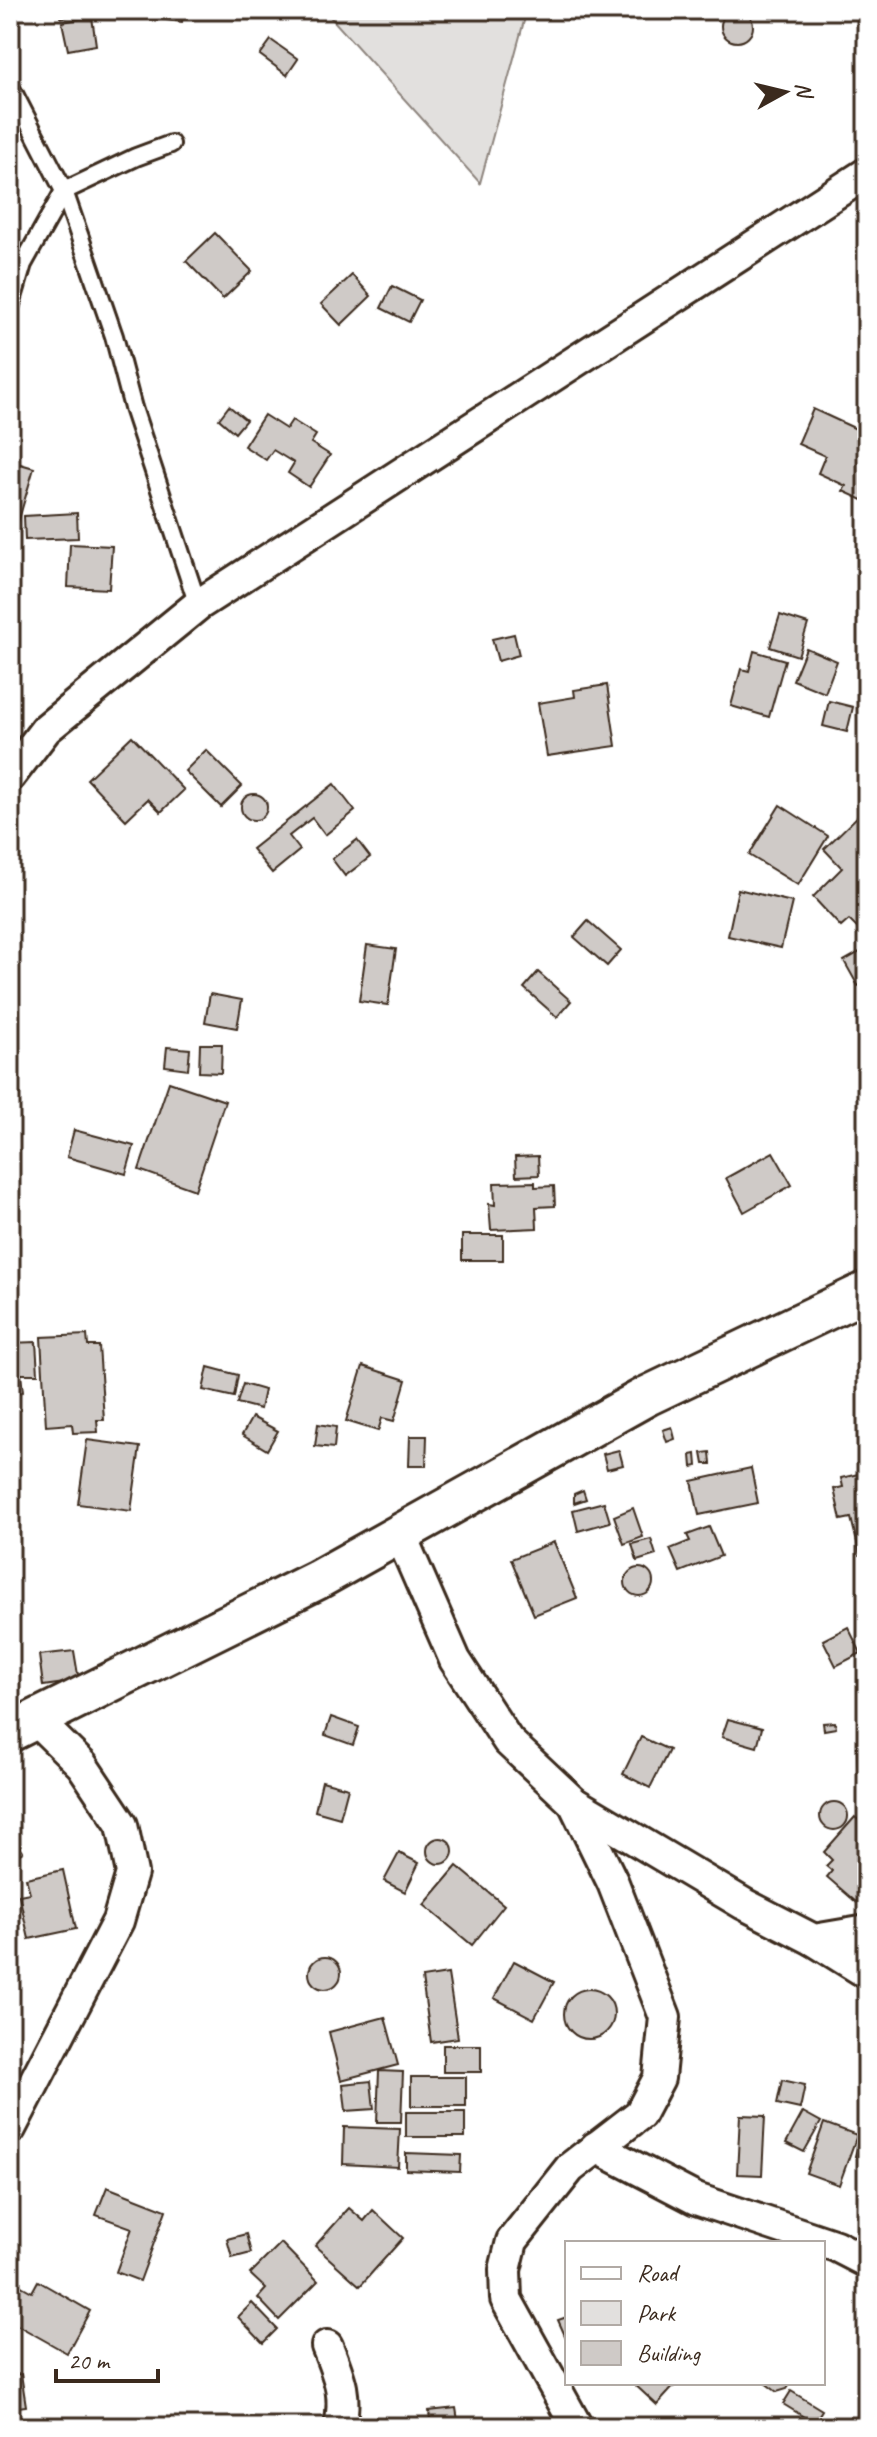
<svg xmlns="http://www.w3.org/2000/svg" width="877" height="2437" viewBox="0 0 877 2437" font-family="Caveat,sans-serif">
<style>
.green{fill:#e2e0de;stroke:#8e857e;stroke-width:2}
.building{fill:#cfcac7;stroke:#3b2a1e;stroke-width:2}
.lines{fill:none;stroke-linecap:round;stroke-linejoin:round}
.service-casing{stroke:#3b2a1e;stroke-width:22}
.minor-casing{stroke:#3b2a1e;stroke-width:36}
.tertiary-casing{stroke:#3b2a1e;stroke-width:44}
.service{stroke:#fff;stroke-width:16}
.minor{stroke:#fff;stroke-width:30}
.tertiary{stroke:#fff;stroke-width:38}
</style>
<rect width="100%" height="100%" fill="#fff"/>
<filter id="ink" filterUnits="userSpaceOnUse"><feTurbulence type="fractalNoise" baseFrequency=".0125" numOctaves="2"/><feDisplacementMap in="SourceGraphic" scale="16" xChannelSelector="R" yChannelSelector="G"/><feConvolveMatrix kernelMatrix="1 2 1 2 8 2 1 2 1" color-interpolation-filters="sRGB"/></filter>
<g filter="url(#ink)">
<path class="green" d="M324 10H527L480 183Z"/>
<g class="building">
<path d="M60 10H87L88 15 61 18Z"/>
<path d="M140 10H184L182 22 139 17Z"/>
<circle cx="737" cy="26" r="16"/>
<path d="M92 17 96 45 68 50 62 22Z"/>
<path d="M271 40 298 59 287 75 260 55Z"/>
<path d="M215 233 252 271 223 299 186 261Z"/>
<path d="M352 275 371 296 341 325 321 304Z"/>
<path d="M392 286 420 300 409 322 381 308Z"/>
<path d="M229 406 246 420 235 433 219 419Z"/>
<path d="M813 409 867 434V502L843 491 846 486 818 473 825 456 798 444Z"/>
<path d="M264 415 286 429 292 420 316 435 311 443 330 455 309 487 288 473 294 463 273 450 266 460 244 446Z"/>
<path d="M10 461 34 468 16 529 10 528Z"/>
<path d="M77 513 78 538 25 540 24 516Z"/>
<path d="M70 544 112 546 109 589 68 587Z"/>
<path d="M780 615 808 624 798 656 770 647Z"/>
<path d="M514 634 519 655 498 661 492 639Z"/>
<path d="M806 648 837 661 825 693 793 680Z"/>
<path d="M754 651 785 660 769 717 731 706 741 669 749 671Z"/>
<path d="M607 685 616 746 547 756 538 703 575 697 574 690Z"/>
<path d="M829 701 853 707 847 732 823 726Z"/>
<path d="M132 736 184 790 161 812 148 799 126 820 87 779Z"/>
<path d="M206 750 242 786 221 807 185 771Z"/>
<path d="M334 784 355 811 325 835 312 818 289 836 300 850 272 873 252 849Z"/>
<circle cx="254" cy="807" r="13"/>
<path d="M780 805 828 836 798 885 749 855Z"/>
<path d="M867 807V936L866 937 849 920 841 927 813 897 842 868 824 849Z"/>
<path d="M357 840 370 857 345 876 332 859Z"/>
<path d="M738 889 792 902 781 948 728 936Z"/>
<path d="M588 921 621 950 607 966 574 937Z"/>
<path d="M367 945 396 949 388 1005 359 1001Z"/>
<path d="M867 948V981L858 986 844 961Z"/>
<path d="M538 972 571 1001 557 1017 524 988Z"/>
<path d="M210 994 242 1000 237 1028 205 1022Z"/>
<path d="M200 1044H222L221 1073 199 1072Z"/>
<path d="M167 1047 190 1049 188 1069 165 1066Z"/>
<path d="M169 1082 225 1101 195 1190 139 1170Z"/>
<path d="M74 1130 134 1146 126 1174 67 1157Z"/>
<path d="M773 1152 792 1185 744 1212 726 1178Z"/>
<path d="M538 1156 539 1175 516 1176 515 1157Z"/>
<path d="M535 1182V1187L554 1186 555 1206 536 1207 537 1228 491 1230 489 1204 495 1205 494 1183Z"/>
<rect x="462" y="1235" width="41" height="25"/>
<path d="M87 1335 88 1346H99L104 1420H97L98 1432 73 1433 72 1424 46 1426 41 1337Z"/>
<path d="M36 1342 38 1374H21L23 1392 10 1394V1343Z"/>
<path d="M363 1366 406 1380 394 1421 382 1418 378 1431 346 1421Z"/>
<path d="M208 1367 238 1375 234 1397 203 1390Z"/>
<path d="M243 1384 264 1390 260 1409 237 1403Z"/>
<path d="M252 1417 278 1431 267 1450 242 1435Z"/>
<path d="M318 1424 336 1427 334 1448 315 1446Z"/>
<path d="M672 1427 675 1439 667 1442 663 1430Z"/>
<path d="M410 1436H427L426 1466H409Z"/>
<path d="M87 1440 140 1447 131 1511 78 1504Z"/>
<path d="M619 1450 623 1465 607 1469 603 1454Z"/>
<path d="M710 1452 711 1464H704L702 1453Z"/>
<path d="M696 1454 697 1466 692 1467 691 1455Z"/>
<path d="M751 1468 758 1503 699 1515 692 1481Z"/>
<path d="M867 1472V1554L860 1555 851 1518 841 1520 834 1489 843 1487 841 1478Z"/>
<path d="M583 1490 586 1499 574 1503V1494Z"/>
<path d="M604 1502 610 1522 578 1531 573 1510Z"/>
<path d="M633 1508 643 1537 624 1544 614 1516Z"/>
<path d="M709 1527 721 1556 680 1572 670 1549 690 1541 687 1535Z"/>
<path d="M651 1539 656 1555 637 1561 632 1544Z"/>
<path d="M554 1542 577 1598 534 1615 511 1559Z"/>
<circle cx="639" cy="1582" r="14"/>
<path d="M848 1627 861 1653 836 1666 823 1640Z"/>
<path d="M74 1651 79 1681 43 1686 39 1655Z"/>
<path d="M331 1717 359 1727 353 1745 325 1735Z"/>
<path d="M728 1719 762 1728 757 1747 722 1737Z"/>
<path d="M835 1722 836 1728 824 1730 823 1723Z"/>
<path d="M641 1737 669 1750 650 1788 623 1774Z"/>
<path d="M857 1745H867V1765L858 1766Z"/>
<path d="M322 1781 348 1788 340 1818 315 1811Z"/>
<circle cx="834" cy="1816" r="14"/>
<path d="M855 1817 867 1827V1852L860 1860 867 1866V1889L856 1902 827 1877 832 1871 826 1866 832 1860 824 1852Z"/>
<path d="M10 1829 23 1852 10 1860Z"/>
<circle cx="440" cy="1851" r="13"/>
<path d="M399 1853 419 1863 405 1892 384 1881Z"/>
<path d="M457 1866 504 1905 472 1945 424 1905Z"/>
<path d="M63 1870 76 1929 29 1939 19 1895 30 1893 26 1878Z"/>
<circle cx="325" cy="1973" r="16"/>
<path d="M514 1961 554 1982 534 2019 494 1998Z"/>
<path d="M448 1974 458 2038 431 2042 422 1978Z"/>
<circle cx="589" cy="2014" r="25"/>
<path d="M385 2017 398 2065 341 2080 329 2032Z"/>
<rect x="443" y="2045" width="38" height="27"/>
<path d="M379 2071 403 2072 401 2122H377Z"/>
<rect x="411" y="2077" width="55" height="29"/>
<path d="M782 2080 805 2085 800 2109 777 2104Z"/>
<path d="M371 2081 374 2109 346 2111 343 2084Z"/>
<rect x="406" y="2112" width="59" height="25"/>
<path d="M803 2112 821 2122 804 2152 786 2143Z"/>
<path d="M867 2112V2160L855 2156Z"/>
<path d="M740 2115 765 2116 762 2175 737 2174Z"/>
<path d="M824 2123 857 2135 839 2185 806 2173Z"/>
<path d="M344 2127 400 2129 398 2167 343 2164Z"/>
<path d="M406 2153 461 2155 460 2172 406 2170Z"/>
<path d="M107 2187 166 2210 140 2281 116 2272 132 2228 96 2215Z"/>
<path d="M349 2208 364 2221 373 2210 403 2238 360 2286 315 2246Z"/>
<path d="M246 2234 251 2253 232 2258 227 2239Z"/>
<path d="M281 2243 318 2281 279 2320 258 2298 266 2289 250 2274Z"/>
<path d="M38 2281 90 2311 67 2353 10 2321V2293L16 2283 32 2292Z"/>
<path d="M252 2303 277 2329 263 2343 238 2317Z"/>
<path d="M567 2317V2340L558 2320Z"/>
<path d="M21 2374 26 2406 10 2408V2375Z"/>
<path d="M633 2383H677L657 2405Z"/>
<path d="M765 2383H791L787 2389 777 2392Z"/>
<path d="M791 2391 822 2410 814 2423 783 2404Z"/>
<path d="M456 2408 459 2427H431L429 2411Z"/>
<path d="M15 2409 18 2427H10V2410Z"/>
</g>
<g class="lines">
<g class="service-casing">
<g id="service">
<path d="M10 86 64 191 23 264 10 308"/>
<path d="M171 144 136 157 64 191 114 336 133 408 198 605"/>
</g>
</g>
<g class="minor-casing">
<g id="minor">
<path d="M10 776 46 729 198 605 867 173"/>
<path d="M400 1534 455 1660 508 1741 574 1803 744 1904 814 1940 867 1931"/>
<path d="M574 1803 613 1883 665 2017 659 2078 640 2114 570 2168 512 2241 505 2270 506 2299 577 2427"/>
<path d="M814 1940 867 1973"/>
<path d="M10 2129 118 1921 132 1873 122 1825 82 1765 34 1718"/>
<path d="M596 2147 696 2199 836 2246 867 2262"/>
<path d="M327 2346C339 2377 347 2393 340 2427"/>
</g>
</g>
<g class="tertiary-casing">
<path id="tertiary" d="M10 1732 317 1580 647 1396 867 1291"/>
</g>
<use href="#service" class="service"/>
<use href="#minor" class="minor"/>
<use href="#tertiary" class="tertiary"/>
</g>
</g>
<rect width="877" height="2437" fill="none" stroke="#fff" stroke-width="40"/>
<rect x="20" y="20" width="837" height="2397" fill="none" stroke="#3b2a1e" stroke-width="3" filter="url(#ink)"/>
<rect x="565" y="2241" width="260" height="144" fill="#ffffff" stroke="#b1aaa5" stroke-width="2"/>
<rect x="581" y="2267" width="40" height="12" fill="#ffffff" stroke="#b1aaa5" stroke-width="2"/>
<text x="637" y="2281" font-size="24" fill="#3b2a1e">Road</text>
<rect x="581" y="2301" width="40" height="24" fill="#e2e0de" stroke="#b1aaa5" stroke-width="2"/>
<text x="637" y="2321" font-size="24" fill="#3b2a1e">Park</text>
<rect x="581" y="2341" width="40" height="24" fill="#cfcac7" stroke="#b1aaa5" stroke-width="2"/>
<text x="637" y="2361" font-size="24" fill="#3b2a1e">Building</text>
<g transform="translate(785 92) rotate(82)" stroke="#ffffff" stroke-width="6" paint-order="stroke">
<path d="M0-6L14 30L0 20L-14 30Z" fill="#3b2a1e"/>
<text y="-12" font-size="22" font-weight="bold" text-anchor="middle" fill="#3b2a1e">N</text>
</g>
<path d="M56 2369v12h102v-12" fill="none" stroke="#3b2a1e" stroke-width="4"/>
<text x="68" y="2369" font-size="24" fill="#3b2a1e" stroke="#ffffff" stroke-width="6" paint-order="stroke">20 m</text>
</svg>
